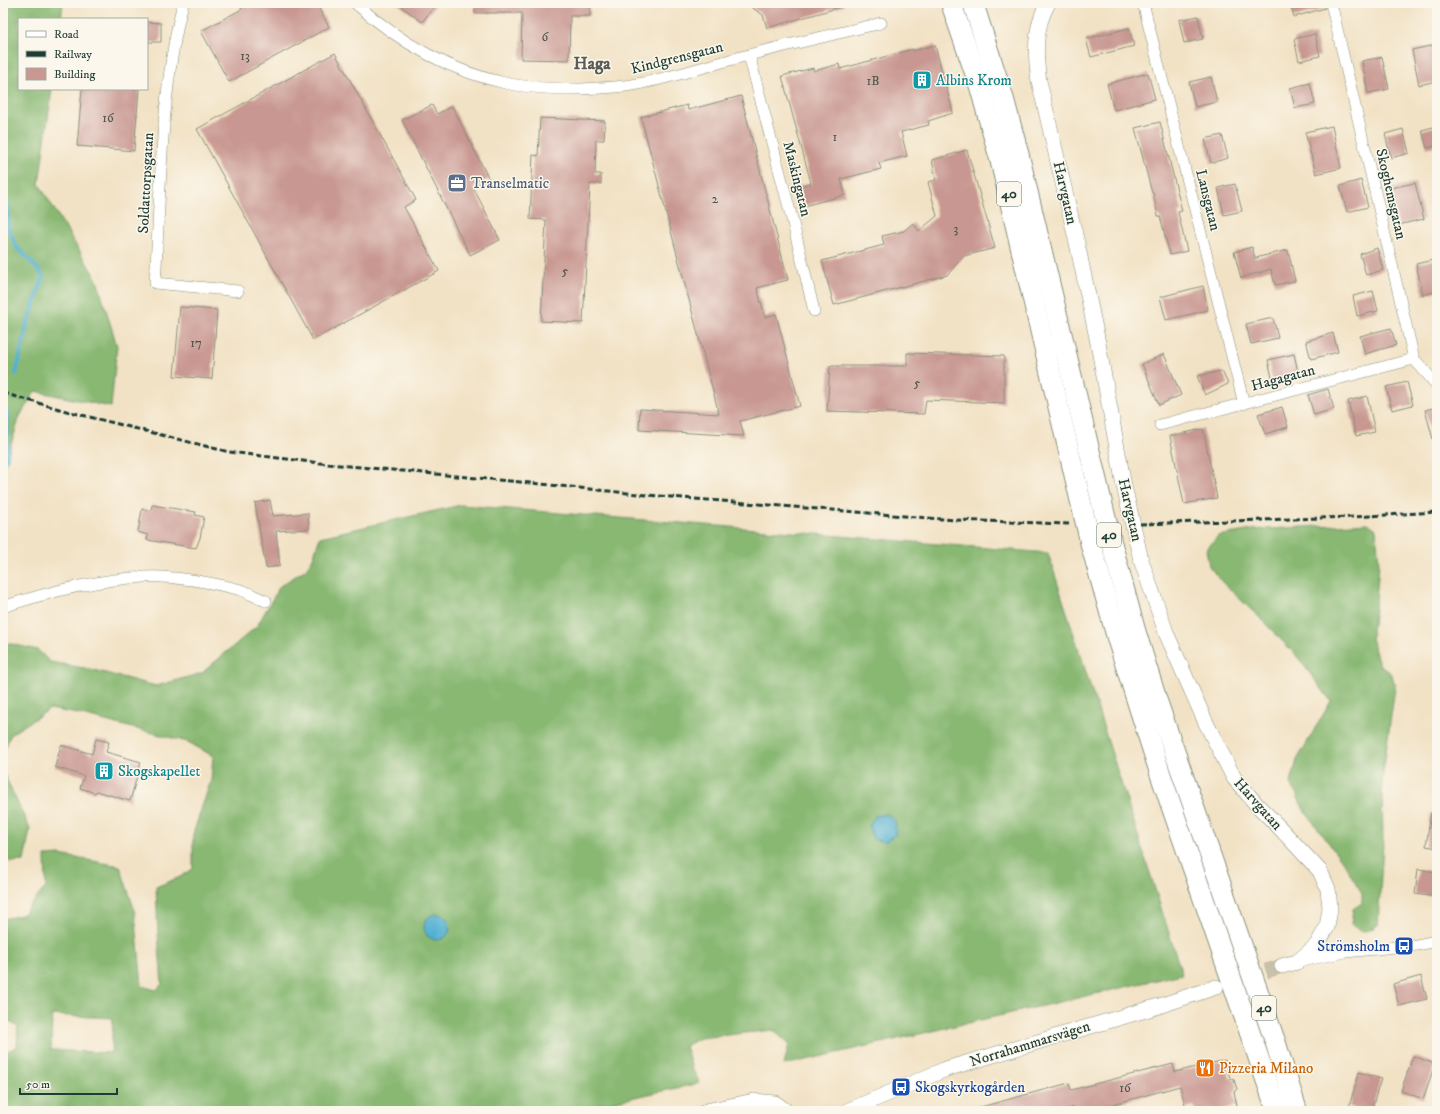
<svg xmlns="http://www.w3.org/2000/svg" width="1440" height="1114" viewBox="0 0 1440 1114" font-family="'IM FELL DW Pica',serif">
<style>
.forest{fill:#88b872;stroke:#547a53;fill-rule:evenodd}
.water{fill:#52b0d1;stroke:#387682}
.lines{fill:none;stroke-linecap:round;stroke-linejoin:round}
.stream{stroke:#52b0d1;stroke-width:4}
.building{fill:#c89791}
.secondary-tunnel{stroke:#c8c1a8;stroke-width:15;stroke-dasharray:15 8;stroke-linecap:butt}
.street-casing{stroke:#88907c;stroke-width:12}
.secondary-casing{stroke:#88907c;stroke-width:16}
.highway-casing{stroke:#88907c;stroke-width:22}
.street{stroke:#fff;stroke-width:11}
.secondary{stroke:#fff;stroke-width:15}
.highway{stroke:#fff;stroke-width:20}
.rail{stroke:#1f3d34;stroke-width:3;stroke-dasharray:6 3;stroke-linecap:butt}
.labels{text-anchor:middle;dominant-baseline:central;stroke-width:3;stroke-linejoin:round;paint-order:stroke}
.number-label{font-size:13px;fill:#49544b}
.shield{fill:#fbf7ec;stroke:#61756b;stroke-width:1}
.shield-label{font-size:14px;font-weight:bold;fill:#1f3d34}
.street-label{font-size:15px;fill:#1f3d34;stroke:#fbf7ec}
.culture-label{font-size:15px;fill:#0d838f;stroke:#fbf7ec;text-anchor:start}
.service-label{font-size:15px;fill:#4e5e75;stroke:#fbf7ec;text-anchor:start}
.transit-label{font-size:15px;fill:#164399;stroke:#fbf7ec;text-anchor:end}
.food-label{font-size:15px;fill:#c56008;stroke:#fbf7ec;text-anchor:start}
.quarter-label{font-size:17px;font-weight:bold;fill:#5a5c55;stroke:#fbf7ec}
</style>
<rect width="100%" height="100%" fill="#fbf7ec"/>
<filter id="ink" filterUnits="userSpaceOnUse"><feTurbulence type="fractalNoise" baseFrequency=".025" numOctaves="2"/><feDisplacementMap in="SourceGraphic" scale="8" xChannelSelector="R" yChannelSelector="G"/><feConvolveMatrix kernelMatrix="1 2 1 2 8 2 1 2 1" color-interpolation-filters="sRGB"/></filter>
<filter id="wash" filterUnits="userSpaceOnUse"><feTurbulence type="fractalNoise" baseFrequency=".012" numOctaves="4" result="noise"/><feDisplacementMap in="SourceGraphic" scale="16" xChannelSelector="R" yChannelSelector="G"/><feGaussianBlur stdDeviation="0.9" result="paint"/><feColorMatrix in="noise" values="0 0 0 0 0 0 0 0 0 0 0 0 0 0 0 0 0 1.4 0 .05"/><feComposite in="paint" operator="in"/></filter>
<g filter="url(#wash)">
<rect width="100%" height="100%" fill="#f2e2c5"/>
<g class="forest">
<path d="M3 3H63L61 19H19V89H52L39 184 97 280 117 346 111 407 35 391 20 416 3 470Z"/>
<path d="M461 505 1048 553 1182 974 784 1065 789 1044 773 1030 700 1038 685 1046 692 1069 700 1083 570 1111H3V1053L17 1047 18 1027 3 1017V919L22 915 46 887 45 856 60 855 120 866 135 912 142 986 156 990 162 984 158 934 156 887 180 877 193 869V834L211 780 213 756 188 742 78 714 50 709 11 734 3 754V642L38 650 50 662 90 669 156 686 202 673 257 626 280 586 306 569 313 558 320 537ZM52 1015 113 1018 111 1053 51 1050Z"/>
<path d="M1368 523 1376 529 1379 564 1376 601 1371 638 1379 664 1392 674 1395 687 1382 780 1383 843 1378 925C1366 933 1362 933 1351 924L1353 909 1362 903V893L1343 862 1304 810 1291 783 1297 760 1331 701 1296 655 1260 618 1221 581 1209 566 1206 550 1218 536 1252 530Z"/>
<path d="M3 761 4 774 30 829 24 861 10 862 3 852Z"/>
</g>
<g class="water">
<path d="M887 814 896 822 895 835 885 842 873 839 869 827 875 816Z"/>
<circle cx="437" cy="927" r="13"/>
</g>
<g class="lines">
<g class="stream">
<path d="M3 193 8 205V227L16 246 37 268 43 277 27 325 16 374"/>
<path d="M3 462 7 458V413"/>
</g>
</g>
<g id="blocks">
<g class="building">
<path d="M239 3H316L329 27 229 82 201 31 242 9Z"/>
<path d="M397 3H437L422 22Z"/>
<path d="M475 3H590V16H570L569 60 521 59 522 13H475Z"/>
<path d="M745 3H844V6L767 28 763 15Z"/>
<path d="M1290 3H1324L1325 8 1294 17Z"/>
<path d="M1198 16 1203 39 1184 43 1179 20Z"/>
<path d="M147 22 161 23V42H147Z"/>
<path d="M1129 28 1134 46 1091 57 1086 39Z"/>
<path d="M1315 34 1320 56 1299 61 1294 39Z"/>
<path d="M935 45 953 113 928 121 929 125 901 132 907 156 879 163 881 169 841 179 845 195 804 206 799 186 811 183 782 76 813 68 814 71 839 64 840 69 913 49V51Z"/>
<path d="M1434 45 1437 60V81L1419 85 1412 50Z"/>
<path d="M335 53 416 200 404 207 439 271 313 340 197 129Z"/>
<path d="M1382 57 1389 89 1368 93 1362 61Z"/>
<path d="M1148 73 1155 99 1114 110 1107 84Z"/>
<path d="M1211 77 1217 102 1195 107 1189 82Z"/>
<path d="M1310 83 1315 104 1295 108 1290 88Z"/>
<path d="M82 89H139L134 151 77 146Z"/>
<path d="M741 96 788 280 757 288 765 317 776 314 800 406 740 421 744 436 639 430 640 409 719 414 641 117 687 105 688 110Z"/>
<path d="M432 105 437 114 452 106 489 179 473 187 500 240 470 255 402 120Z"/>
<path d="M540 118 605 121 604 140H596L595 174H601V184H590L583 323 541 321 546 220 530 219 533 155 538 156Z"/>
<path d="M1160 122 1182 211 1178 212 1187 251 1170 255 1160 216H1158L1153 193H1152L1135 128Z"/>
<path d="M1332 126 1341 168 1316 174 1305 132Z"/>
<path d="M1437 126V145L1427 148 1422 130Z"/>
<path d="M1403 129 1409 153 1391 158 1385 134Z"/>
<path d="M1222 135 1228 158 1211 163 1205 139Z"/>
<path d="M967 150 995 248 964 256 947 275 834 305 822 261 884 245 882 236 904 231 913 223 919 231 937 216 928 182 936 180 932 160Z"/>
<path d="M1361 180 1368 207 1347 212 1340 186Z"/>
<path d="M1415 183 1424 219 1398 225 1390 188Z"/>
<path d="M1235 184 1242 211 1224 215 1218 188Z"/>
<path d="M1252 247 1255 258 1288 250 1295 281 1275 285 1271 269 1241 278 1234 252Z"/>
<path d="M1377 248 1383 270 1366 275 1360 254Z"/>
<path d="M1437 259V291L1423 295 1416 264Z"/>
<path d="M1203 286 1208 310 1166 320 1160 297Z"/>
<path d="M1373 291 1378 311 1357 316 1353 296Z"/>
<path d="M180 307 217 310 212 379 174 376Z"/>
<path d="M1273 318 1278 338 1251 344 1246 324Z"/>
<path d="M1391 328 1396 345 1365 354 1360 336Z"/>
<path d="M1333 333 1338 352 1311 359 1306 341Z"/>
<path d="M907 353 1004 356V403L926 400 924 414 827 411 830 366H907Z"/>
<path d="M1164 354 1181 395 1159 405 1142 364Z"/>
<path d="M1294 354 1299 376 1273 382 1268 360Z"/>
<path d="M1222 371 1228 384 1205 395 1197 376Z"/>
<path d="M1407 382 1413 405 1392 410 1386 387Z"/>
<path d="M1328 389 1334 409 1314 415 1308 395Z"/>
<path d="M1367 396 1375 432 1356 436 1348 401Z"/>
<path d="M1282 407 1288 427 1265 434 1258 414Z"/>
<path d="M1437 407V442L1434 443 1425 410Z"/>
<path d="M1203 429 1217 498 1184 504 1170 436Z"/>
<path d="M270 500 273 516 308 513 309 529 276 531 280 566 266 568 255 503Z"/>
<path d="M152 505 196 512 195 515 204 517 200 538 196 548 147 540 148 535 138 532 142 509 151 511Z"/>
<path d="M96 739 109 742 106 752 141 762 130 801 96 791 95 793 80 788 84 776 55 767 61 745 92 754Z"/>
<path d="M1431 813H1437V848L1426 846Z"/>
<path d="M1418 869 1437 872V897L1415 894Z"/>
<path d="M1421 976 1427 999 1399 1006 1393 984Z"/>
<path d="M1413 1056 1435 1064 1423 1099 1401 1091Z"/>
<path d="M1225 1060 1230 1078 1234 1080 1237 1089 1234 1092 1237 1106 1216 1111H1196L1194 1106 1186 1108 1180 1086 1088 1111H1076L1075 1107 1060 1111H978L977 1108 1069 1083 1071 1090 1173 1064 1175 1072Z"/>
<path d="M1359 1072 1381 1079 1371 1111H1363L1349 1107Z"/>
</g>
</g>
</g>
<g filter="url(#ink)">
<use href="#blocks" fill-opacity="0" stroke="#88907c" stroke-width="1"/>
<g class="lines">
<path class="secondary-tunnel" d="M1222 985 1282 966"/>
<g class="street-casing">
<g id="street">
<path d="M183 3C160 94 161 189 155 283L238 291"/>
<path d="M355 3C398 41 449 71 505 83 529 88 554 89 578 89 598 88 618 88 638 84 675 77 712 64 749 55 793 43 837 34 881 23"/>
<path d="M1143 3 1244 404"/>
<path d="M1331 3 1414 359 1437 385"/>
<path d="M749 55 792 219 814 311"/>
<path d="M1160 425 1414 359"/>
<path d="M3 607C48 592 96 580 144 577 170 575 215 583 241 590 249 593 258 598 266 601"/>
<path d="M1297 962 1345 952 1417 945 1437 941"/>
</g>
</g>
<g class="secondary-casing">
<g id="secondary">
<path d="M1048 3C1034 28 1035 54 1039 81L1077 243 1097 338 1124 486 1141 560 1167 635 1206 723 1234 778 1257 805 1277 825 1320 871 1328 889 1330 908 1327 927 1317 945 1297 962 1282 966"/>
<path d="M706 1111 754 1101 775 1103 786 1111"/>
<path d="M847 1111 946 1069 1159 1006 1216 987"/>
</g>
</g>
<g class="highway-casing">
<g id="highway">
<path d="M951 3 980 87 1000 159 1091 545 1118 641 1161 776 1277 1111"/>
<path d="M973 3 1004 100 1019 156 1111 541 1135 630 1157 701 1276 1044 1297 1111"/>
</g>
</g>
<use href="#street" class="street"/>
<use href="#secondary" class="secondary"/>
<use href="#highway" class="highway"/>
<g class="rail">
<path d="M3 393 70 412 229 452 328 464 531 483 647 495 954 520 1069 524"/>
<path d="M1140 524 1352 517 1437 512"/>
</g>
</g>
</g>
<defs>
<g id="building-square" transform="scale(1)"><rect x="-9" y="-9" width="18" height="18" rx="4" fill="#0f9aa8" stroke="#fbf7ec"/><path d="M-4-6H4V6H1V3H-1V6H-4ZM-2.5-4.3h1.7v1.8h-1.7ZM.8-4.3h1.7v1.8H.8ZM-2.5-1h1.7V.8h-1.7ZM.8-1h1.7V.8H.8Z" fill="#fff"/></g>
<g id="office-square" transform="scale(1)"><rect x="-9" y="-9" width="18" height="18" rx="4" fill="#5c6f8a" stroke="#fbf7ec"/><path d="M-6-3h4V-5.5h4V-3h4V5H-6ZM-1-4.5V-3h2v-1.5ZM-6 0V1H6V0Z" fill="#fff"/></g>
<g id="bus-square" transform="scale(1)"><rect x="-9" y="-9" width="18" height="18" rx="4" fill="#1a4fb4" stroke="#fbf7ec"/><path d="M-5-6H5V4H4V6H2V4H-2V6H-4V4H-5ZM-3.5-4V0h7V-4ZM-3.5 1.2v1.5H-2V1.2ZM2 1.2v1.5H3.5V1.2Z" fill="#fff"/></g>
<g id="restaurant-square" transform="scale(1)"><rect x="-9" y="-9" width="18" height="18" rx="4" fill="#e8710a" stroke="#fbf7ec"/><path d="M-5-6h1v4h1v-4h1v4h1v-4h1v5L-1.5 .5V6h-2V.5L-5-1ZM5-6V6H3V1.5H1.5Q1.5-4 5-6Z" fill="#fff"/></g>
</defs>
<g fill-rule="evenodd">
<use href="#building-square" x="922" y="80"/>
<use href="#office-square" x="457" y="183"/>
<use href="#building-square" x="104" y="771"/>
<use href="#bus-square" x="1404" y="946"/>
<use href="#restaurant-square" x="1205" y="1068"/>
<use href="#bus-square" x="901" y="1087"/>
</g>
<g class="labels">
<g class="number-label">
<text x="545" y="37">6</text>
<text x="245" y="56">13</text>
<text x="873" y="81">1B</text>
<text x="108" y="118">16</text>
<text x="835" y="137">1</text>
<text x="715" y="199">2</text>
<text x="956" y="229">3</text>
<text x="565" y="271">5</text>
<text x="196" y="343">17</text>
<text x="917" y="383">5</text>
<text x="1125" y="1088">16</text>
</g>
<g class="shield">
<rect x="997" y="182" width="24" height="24" rx="3"/>
<rect x="1097" y="523" width="24" height="24" rx="3"/>
<rect x="1252" y="996" width="24" height="24" rx="3"/>
</g>
<g class="shield-label">
<text x="1009" y="194">40</text>
<text x="1109" y="535">40</text>
<text x="1264" y="1008">40</text>
</g>
<g class="street-label">
<text transform="translate(677 58) rotate(-14)">Kindgrensgatan</text>
<text transform="translate(797 179) rotate(76)">Maskingatan</text>
<text transform="translate(146 183) rotate(-87)">Soldattorpsgatan</text>
<text transform="translate(1065 193) rotate(77)">Harvgatan</text>
<text transform="translate(1391 194) rotate(77)">Skoghemsgatan</text>
<text transform="translate(1208 200) rotate(76)">Lansgatan</text>
<text transform="translate(1283 378) rotate(-15)">Hagagatan</text>
<text transform="translate(1130 510) rotate(77)">Harvgatan</text>
<text transform="translate(1258 804) rotate(48)">Harvgatan</text>
<text transform="translate(1030 1044) rotate(-17)">Norrahammarsvägen</text>
</g>
<g class="culture-label">
<text x="936" y="80">Albins Krom</text>
<text x="118" y="771">Skogskapellet</text>
</g>
<g class="service-label">
<text x="471" y="183">Transelmatic</text>
</g>
<g class="transit-label">
<text x="1390" y="946">Strömsholm</text>
<text x="915" y="1087" text-anchor="start">Skogskyrkogården</text>
</g>
<g class="food-label">
<text x="1219" y="1068">Pizzeria Milano</text>
</g>
<g class="quarter-label">
<text x="592" y="64">Haga</text>
</g>
</g>
<rect width="1440" height="1114" fill="none" stroke="#fbf7ec" stroke-width="16"/>
<rect x="18" y="18" width="130" height="72" fill="#fbf7ec" stroke="#a3ada2"/>
<rect x="26" y="31" width="20" height="6" fill="#ffffff" stroke="#a3ada2"/>
<text x="54" y="38" font-size="12" fill="#1f3d34">Road</text>
<rect x="26" y="51" width="20" height="6" fill="#1f3d34" stroke="#a3ada2"/>
<text x="54" y="58" font-size="12" fill="#1f3d34">Railway</text>
<rect x="26" y="68" width="20" height="12" fill="#c89791" stroke="#a3ada2"/>
<text x="54" y="78" font-size="12" fill="#1f3d34">Building</text>
<path d="M20 1088v6h97v-6" fill="none" stroke="#1f3d34" stroke-width="2"/>
<text x="26" y="1088" font-size="12" fill="#1f3d34" stroke="#fbf7ec" stroke-width="3" paint-order="stroke">50 m</text>
</svg>
